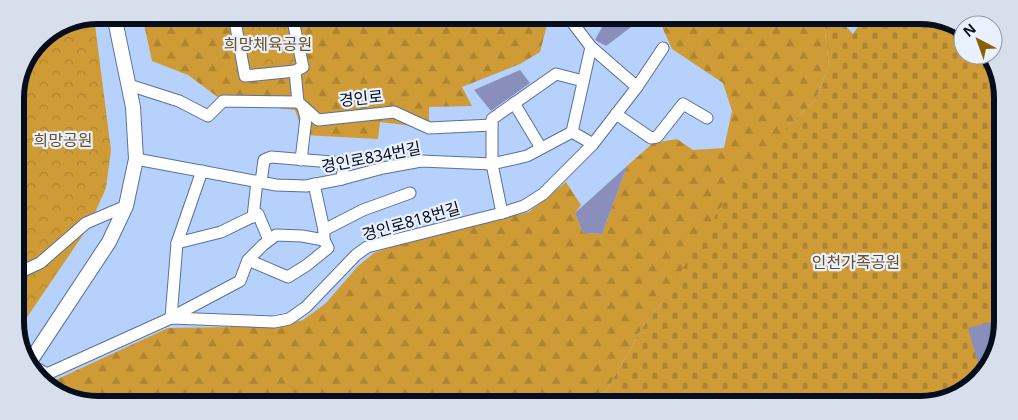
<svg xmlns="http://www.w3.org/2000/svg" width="1018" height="420" viewBox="0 0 1018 420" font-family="'Noto Sans','Noto Sans KR',sans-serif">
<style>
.forest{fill:url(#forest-firs)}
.cemetery{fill:url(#cemetery-stones)}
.park{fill:url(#park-crowns)}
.building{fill:#898ebb}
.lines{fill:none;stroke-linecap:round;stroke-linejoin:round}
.minor-casing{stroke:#597198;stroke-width:13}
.major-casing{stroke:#597198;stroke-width:16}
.minor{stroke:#fff;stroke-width:11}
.major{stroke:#fff;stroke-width:14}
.labels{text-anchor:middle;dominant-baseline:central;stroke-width:4.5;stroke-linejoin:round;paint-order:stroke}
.park-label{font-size:16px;fill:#695022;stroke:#e9f1ff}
.street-label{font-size:16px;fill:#060e1c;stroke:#e9f1ff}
.rim{fill:none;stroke:#060e1c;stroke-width:6}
</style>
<defs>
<pattern id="forest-firs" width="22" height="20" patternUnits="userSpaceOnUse" patternTransform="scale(1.25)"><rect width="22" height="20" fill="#ce9b37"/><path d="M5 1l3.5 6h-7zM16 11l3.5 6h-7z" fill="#af8430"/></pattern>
<pattern id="cemetery-stones" width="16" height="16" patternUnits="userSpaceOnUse" patternTransform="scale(1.25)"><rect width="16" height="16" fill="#ce9b37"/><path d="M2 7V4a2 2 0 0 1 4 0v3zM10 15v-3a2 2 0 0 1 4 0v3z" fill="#af8430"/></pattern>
<pattern id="park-crowns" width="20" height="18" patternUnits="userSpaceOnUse" patternTransform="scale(1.25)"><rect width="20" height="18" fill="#ce9b37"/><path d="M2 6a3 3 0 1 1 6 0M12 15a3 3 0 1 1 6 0" fill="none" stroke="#af8430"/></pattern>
</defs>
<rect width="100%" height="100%" fill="#b7d1fd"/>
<g class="forest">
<path d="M142 15 544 17 548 21 540 52 520 64 462 87 472 106 429 107V128L380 122 378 139 304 135 295 110 223 101 188 75 152 61Z"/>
<path d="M658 18 839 19 824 24 829 65 816 99 787 127 661 304 642 328 607 390 585 403 71 400 49 386 51 382 168 328 280 326 303 320 326 303 358 266 374 253 393 246 529 212 566 182 581 205 575 213 583 233 602 234 627 166 653 143 677 139 693 150 724 148 732 111 723 83 672 49Z"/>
</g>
<path class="cemetery" d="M839 19 853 34 863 19 947 20 963 30V55H988L1002 87 998 349 970 388 925 405 585 403 607 390 642 328 661 304 735 184 787 127 816 99 829 65 824 24Z"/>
<g class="park">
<path d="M234 16H292L303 67 245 76Z"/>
<path d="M94 17 111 150 106 188 89 226 17 332 15 93 43 36Z"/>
</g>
<g class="building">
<path d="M607 18H643L606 46 595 40Z"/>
<path d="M520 70 530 83 491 111 474 90Z"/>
<path d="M627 166 602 234 583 233 575 213Z"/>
<path d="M999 320 998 349 981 373 968 328Z"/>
</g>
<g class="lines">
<g class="minor-casing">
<g id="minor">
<path d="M234 16 245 76 295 71 303 67 292 16"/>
<path d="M591 47 637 87"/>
<path d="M295 71 298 102 318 120 394 112 429 128 492 125"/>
<path d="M129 85 179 101 208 116 223 101 298 102"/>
<path d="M514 103 541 148"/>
<path d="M616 114 651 138 657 137 683 104 707 118"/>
<path d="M572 132 593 144"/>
<path d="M136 159 276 185 306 186 342 179 383 168 421 161 492 164 527 156 572 132 591 47 569 18"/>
<path d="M301 160 306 118 303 107"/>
<path d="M261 182 264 160 271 157 344 163 342 179"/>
<path d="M314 184 324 230"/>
<path d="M502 213 492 164V119L556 74 583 81"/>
<path d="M253 217 257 181"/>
<path d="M177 243 221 232 258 214 269 240"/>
<path d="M248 260 288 277 307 265 328 248 324 240"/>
<path d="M16 274 40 263 86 223 126 206"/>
<path d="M172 317 240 281 248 260 263 245 276 235 302 236 324 240V230L363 210 410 193"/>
<path d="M171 318 177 243 202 171"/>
<path d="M29 364 47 374 171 318 274 322 289 319 306 307 356 255 367 247 502 213 524 206 543 194 593 144 637 87 663 48"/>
</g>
</g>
<g class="major-casing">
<path id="major" d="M29 363 109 242 126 206 136 159 133 107 114 15"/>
</g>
<use href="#minor" class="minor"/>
<use href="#major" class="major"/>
</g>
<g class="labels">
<g class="park-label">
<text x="268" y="44">희망체육공원</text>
<text x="63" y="140">희망공원</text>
<text x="856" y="262">인천가족공원</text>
</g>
<g class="street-label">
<text transform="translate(361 98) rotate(-6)">경인로</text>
<text transform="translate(371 157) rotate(-11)">경인로834번길</text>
<text transform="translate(411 221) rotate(-16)">경인로818번길</text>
</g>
</g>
<path d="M0 0H1018V420H0ZM98 24H920A74 74 0 0 1 994 98V322A74 74 0 0 1 920 396H98A74 74 0 0 1 24 322V98A74 74 0 0 1 98 24Z" fill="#d7dfed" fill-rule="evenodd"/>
<path class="rim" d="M98 24H920A74 74 0 0 1 994 98V322A74 74 0 0 1 920 396H98A74 74 0 0 1 24 322V98A74 74 0 0 1 98 24Z"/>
<g transform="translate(978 40) rotate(319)"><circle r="24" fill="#e9f1ff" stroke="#8e96a4"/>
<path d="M0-4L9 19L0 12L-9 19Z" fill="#896100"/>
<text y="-8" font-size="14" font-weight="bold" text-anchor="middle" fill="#060e1c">N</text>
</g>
</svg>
